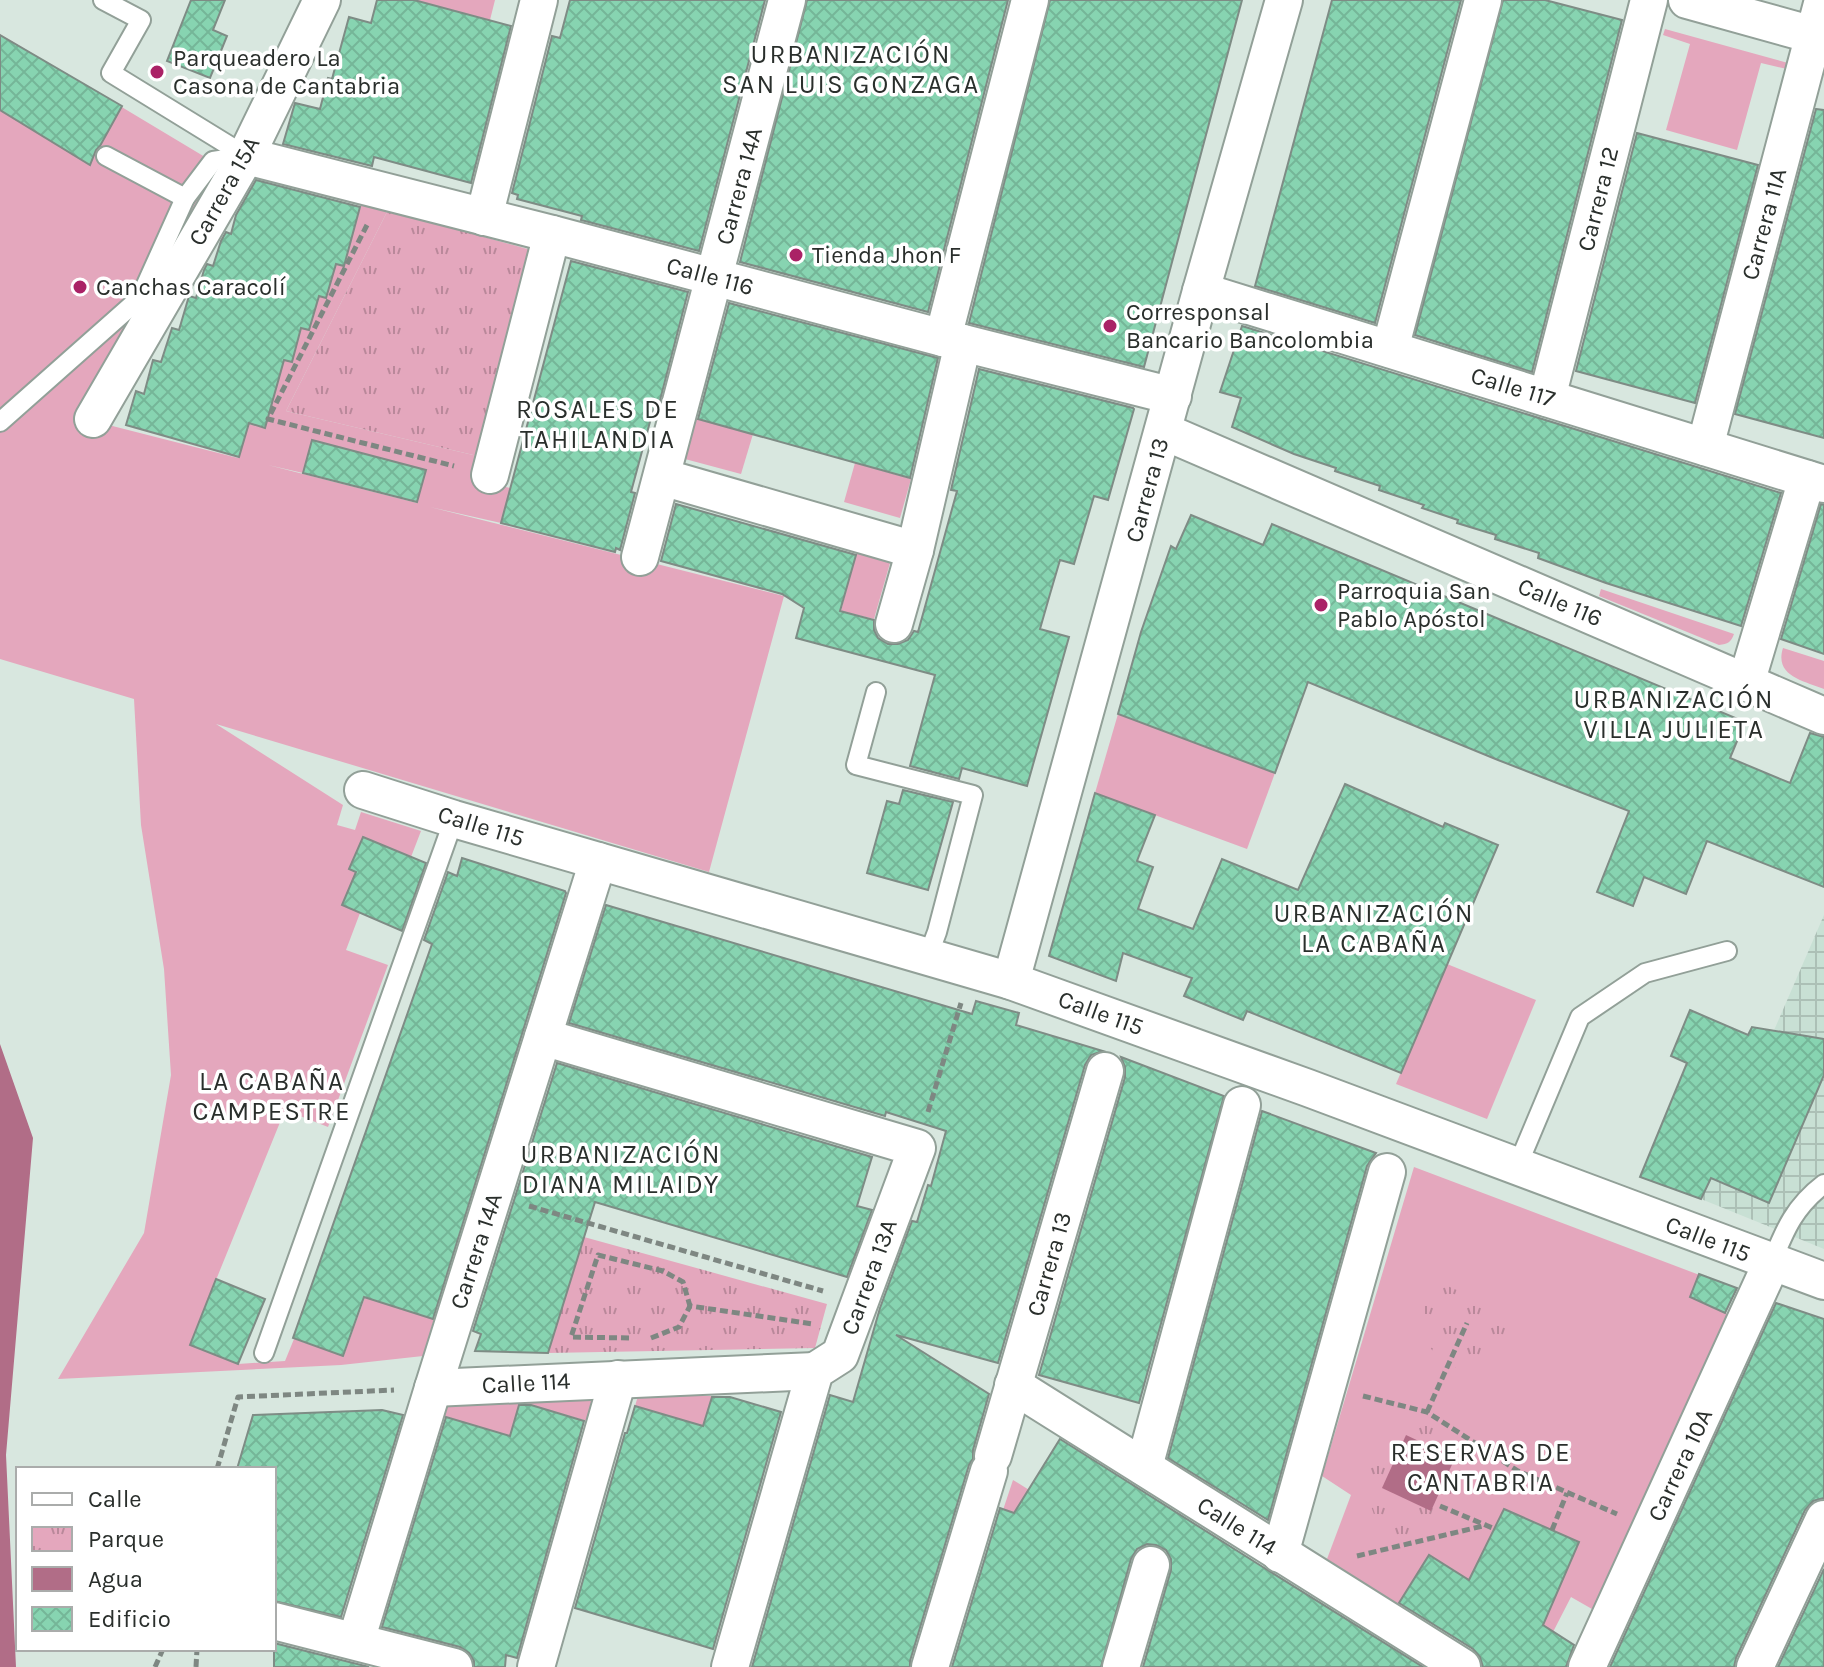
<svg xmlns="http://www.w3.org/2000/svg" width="1824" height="1667" viewBox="0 0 1824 1667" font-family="Karla,sans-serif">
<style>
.industrial{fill:url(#industrial-grid)}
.green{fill:#e4a7bd;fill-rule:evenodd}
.park{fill:url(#park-tufts)}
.water{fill:#b16d87}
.building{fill:url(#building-cross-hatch);stroke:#7e8c85;stroke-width:2}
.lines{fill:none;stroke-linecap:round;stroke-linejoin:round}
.service-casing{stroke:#92a098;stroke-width:22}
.minor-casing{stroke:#92a098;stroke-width:40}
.path{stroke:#7e8782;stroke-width:5;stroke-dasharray:8 4;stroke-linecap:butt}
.service{stroke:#fff;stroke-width:18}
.minor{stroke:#fff;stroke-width:36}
.poi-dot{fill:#a26;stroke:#fff;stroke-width:3}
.labels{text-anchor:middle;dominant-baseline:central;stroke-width:7;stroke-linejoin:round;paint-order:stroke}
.poi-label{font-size:24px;fill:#2a2f2c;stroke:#fff;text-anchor:start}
.street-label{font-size:24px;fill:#2a2f2c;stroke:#fff}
.neighbourhood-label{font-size:26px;letter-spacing:2px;fill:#2a2f2c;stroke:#fff}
</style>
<defs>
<pattern id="industrial-grid" width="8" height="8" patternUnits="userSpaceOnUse" patternTransform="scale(2)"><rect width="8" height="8" fill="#c8e0d4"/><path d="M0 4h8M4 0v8" fill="none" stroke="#acc0b6"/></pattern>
<pattern id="park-tufts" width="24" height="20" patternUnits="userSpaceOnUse" patternTransform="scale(2)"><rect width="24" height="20" fill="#e4a7bd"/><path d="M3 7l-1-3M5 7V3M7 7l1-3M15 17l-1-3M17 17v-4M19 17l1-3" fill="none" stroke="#b9889a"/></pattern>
<pattern id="building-cross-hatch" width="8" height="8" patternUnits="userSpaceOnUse" patternTransform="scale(2)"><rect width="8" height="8" fill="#87d4b1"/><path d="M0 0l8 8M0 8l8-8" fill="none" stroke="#75b698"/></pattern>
</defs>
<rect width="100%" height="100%" fill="#d8e7df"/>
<path class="industrial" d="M1824 915V1249L1701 1199Z"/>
<g class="green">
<path d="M415 0H495L490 20Z"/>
<path d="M1665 29 1788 63 1787 69 1761 63 1737 150 1666 130 1690 44 1663 35Z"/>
<path d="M0 34 230 172 81 418 238 458 249 424 256 425 284 360 292 362 301 328 319 296 326 298 336 264 344 265 362 202 388 210 286 411 486 458 480 481 510 488 501 523 430 507 784 596 709 872 216 724 343 805 337 825 355 830 361 812 421 831 411 857 363 837 349 869 356 873 342 905 360 913 346 950 388 965 328 1127 285 1110 190 1344 238 1364 285 1361 294 1339 343 1356V1358L365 1297 434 1319 423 1356 341 1365 58 1379 144 1233 171 1075 164 969 141 825 134 699 0 659ZM313 440 425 470 417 503 268 465 303 473Z"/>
<path d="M696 419 753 434 741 474 685 459Z"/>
<path d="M855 463 911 479 900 518 844 502Z"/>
<path d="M856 553 890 563 874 619 841 611Z"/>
<path d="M1601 589 1734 634C1731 642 1728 644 1719 645L1599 596Z"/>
<path d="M1783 648 1824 661V689C1804 681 1774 676 1783 648Z"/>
<path d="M1118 714 1275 773 1247 849 1095 793Z"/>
<path d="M1447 964 1536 1000 1487 1119 1396 1084Z"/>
<path d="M1414 1167 1718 1282 1719 1310 1732 1316 1599 1613 1571 1597 1553 1632 1429 1555 1398 1605 1327 1559 1351 1495 1322 1476Z"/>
<path d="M595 1396 587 1421 520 1402 510 1436 442 1416 445 1405Z"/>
<path d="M638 1396H712L703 1426 635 1406Z"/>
<path d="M1013 1480 1074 1518 1071 1531 1003 1510Z"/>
</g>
<g class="park">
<path d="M388 210 538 252 486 458 286 411Z"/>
<path d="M584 1237 827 1304 815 1348 548 1353Z"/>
<path d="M1445 1285 1506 1311 1505 1341 1485 1364 1456 1368 1441 1362 1423 1338V1307Z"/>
<path d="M1401 1422H1440L1449 1427 1468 1456 1448 1510 1441 1519 1401 1541H1391L1380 1532 1360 1474 1363 1464Z"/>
</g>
<g class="water">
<path d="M0 1044 33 1138 6 1455 16 1667H0Z"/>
<path d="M1406 1435 1455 1458 1431 1511 1382 1488Z"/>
</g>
<g class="building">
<path d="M191 0H225L213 30 227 36 210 78 167 61Z"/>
<path d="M377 0H414L511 26 471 183 374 157 372 166 283 144 295 103 320 109 328 78 332 79 349 17 371 23Z"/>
<path d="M570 0H765L699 251 581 220 582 216 517 199 518 195 512 193 552 36 560 38Z"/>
<path d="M807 0H1008L928 312 740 262Z"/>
<path d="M1050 0H1242L1144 367 969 323Z"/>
<path d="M1332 0H1461L1375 323 1255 286Z"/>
<path d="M1503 0H1545L1622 20 1532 372 1415 335Z"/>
<path d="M0 35 122 106 100 146 96 150 90 165 0 110Z"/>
<path d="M1816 109 1824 110V438L1735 414Z"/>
<path d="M1637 133 1758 165 1695 403 1576 371Z"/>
<path d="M256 180 360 207 344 266 336 264 326 298 319 296 309 330 301 328 292 362 284 360 265 428 249 423 239 457 126 425 136 391 144 394 153 360 161 362 172 328 179 330 189 296 196 298 204 270 207 264 213 266 221 241 226 232 231 234 236 215Z"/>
<path d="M571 261 688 292 658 408 654 407 631 492 635 493 620 550 616 548 615 552 501 523Z"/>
<path d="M729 303 938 358 910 478 698 419Z"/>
<path d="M1242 326 1781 493 1741 626 1606 583 1538 558 1539 553 1495 539 1496 535 1457 523 1458 520 1422 508 1424 505 1379 490 1380 486 1335 471 1336 468 1294 454 1232 427 1241 398 1220 392Z"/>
<path d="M979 369 1133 408 1134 409 1108 500 1094 496 1074 564 1060 560 1050 594 1040 629 1069 637 1027 786 962 768 959 779 910 766 935 675 796 638 804 608 782 594 661 561 676 504 856 555 840 611 874 620V630L878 638 888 644H898L908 640 914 631 918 632 957 491 951 490Z"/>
<path d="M312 440 426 470 417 502 303 473Z"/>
<path d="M1821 504 1824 505V654L1781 639Z"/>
<path d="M1191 515 1263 545 1272 524 1745 722 1730 758 1790 783 1810 733 1824 737V887L1707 841 1686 894 1644 877 1633 906 1597 892 1629 811 1498 760 1308 682 1275 773 1118 714 1141 632 1171 546 1176 549Z"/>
<path d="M1345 784 1443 827 1445 823 1498 845 1401 1073 1247 1011 1243 1020 1184 996 1192 978 1123 953 1116 981 1049 956 1095 793 1155 815 1137 861 1153 867 1138 909 1193 929 1222 859 1298 890Z"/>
<path d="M903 790 953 802 928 890 867 873 887 801 899 804Z"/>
<path d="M363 837 426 863 402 931 342 905 356 872 349 869Z"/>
<path d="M462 858 565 891 566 893 433 1319 364 1297 343 1356 293 1338 432 944 424 940 448 872 457 876Z"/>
<path d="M606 905 972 1014 976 1001 1019 1013 1016 1025 1103 1051 1091 1055 1085 1065 998 1363 896 1335 989 1394 973 1450V1459L969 1465 910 1661V1667H752L830 1395 853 1402 880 1308 912 1221 917 1222 928 1185 931 1186 946 1131 886 1112 885 1116 569 1023Z"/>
<path d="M1690 1010 1748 1035 1752 1027 1824 1039V1075L1769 1203 1711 1178 1701 1199 1640 1177 1687 1063 1671 1056Z"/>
<path d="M1121 1057 1224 1096 1139 1403 1039 1375 1125 1077V1067Z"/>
<path d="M557 1063 872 1157 857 1206 872 1210 847 1277 595 1202 548 1353 475 1351 481 1334 473 1331Z"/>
<path d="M1262 1111 1376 1153 1367 1166 1268 1520 1168 1458Z"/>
<path d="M1699 1274 1737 1288 1725 1313 1690 1297Z"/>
<path d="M216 1279 265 1299 238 1364 190 1345Z"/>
<path d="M1776 1303 1824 1319V1498L1813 1501 1805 1510 1736 1658 1734 1667H1610Z"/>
<path d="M712 1397H730L781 1412 713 1649 575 1608 625 1433H627L635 1406 703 1426Z"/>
<path d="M519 1405H531L584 1421 517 1658 506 1655 505 1667H474V1661L469 1653 460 1647 382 1627 446 1417 510 1436Z"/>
<path d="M382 1410 403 1415 341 1617 274 1601V1469H237L253 1415Z"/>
<path d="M1060 1439 1266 1569 1423 1667H1143L1171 1570V1559L1166 1550 1156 1545 1147 1544 1137 1549 1131 1559 1101 1667H952L1000 1508 1014 1513Z"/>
<path d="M1504 1509 1579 1542 1543 1625 1574 1645 1566 1667H1483L1480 1657 1473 1649 1399 1603 1429 1555 1469 1580Z"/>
<path d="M1824 1569V1667H1778Z"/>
<path d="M274 1643 369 1667H274Z"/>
</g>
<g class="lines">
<g class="service-casing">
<g id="service">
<path d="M103 0 141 20 111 73 246 156"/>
<path d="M106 156 185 198 213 161 246 156"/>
<path d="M0 422 140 298 185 198"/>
<path d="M876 692 856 765 973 795 937 932 928 956"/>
<path d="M1517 1167 1580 1017 1645 973 1727 951"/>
<path d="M1772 1262C1785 1229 1795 1206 1824 1184"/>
<path d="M264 1353 454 819"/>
</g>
</g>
<g class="minor-casing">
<g id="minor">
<path d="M1687 0 1824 38"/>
<path d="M246 156 552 234 943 338 1173 396"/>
<path d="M484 217 539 0"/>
<path d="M1201 291 1824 484"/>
<path d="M943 338 1030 0"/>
<path d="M1390 349 1483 0"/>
<path d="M1547 398 1649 0"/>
<path d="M93 419 246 156 322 0"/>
<path d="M1163 431 1824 716"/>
<path d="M1705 447 1823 0"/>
<path d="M490 475 552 234"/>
<path d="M662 477 915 550"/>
<path d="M640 557 787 0"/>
<path d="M894 624 915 550 963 343"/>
<path d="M1746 683 1807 479"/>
<path d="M363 790 454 819 1011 981 1308 1088 1824 1281"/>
<path d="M1011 981 1201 291 1284 0"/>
<path d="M543 1037 917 1148 840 1355 815 1371 730 1667"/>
<path d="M1013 1385 1462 1667"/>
<path d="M433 1388 815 1371"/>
<path d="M993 1456 1105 1071"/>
<path d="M1144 1467 1242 1105"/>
<path d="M1280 1554 1387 1172"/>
<path d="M274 1621 454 1667"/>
<path d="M356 1641 433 1388 598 861"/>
<path d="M536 1667 618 1379"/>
<path d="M930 1667 989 1471"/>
<path d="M1121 1667 1151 1565"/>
<path d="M1587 1667 1772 1262"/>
<path d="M1755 1667 1824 1519"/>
</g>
</g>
<g class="path">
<path d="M367 225 268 419 454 466"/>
<path d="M928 1112 961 1003"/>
<path d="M529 1206 823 1291"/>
<path d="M629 1338 571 1337 598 1255 663 1271 683 1282 690 1306"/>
<path d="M651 1338 679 1327 690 1306 813 1324"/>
<path d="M1363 1396 1427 1412 1518 1471 1617 1514"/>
<path d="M1427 1412 1467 1323"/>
<path d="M217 1469 238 1397 394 1390"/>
<path d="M1440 1506 1495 1529"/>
<path d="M1552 1530 1567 1493"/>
<path d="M1357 1556 1487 1525"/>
<path d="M155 1667 163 1649"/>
<path d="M196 1667 197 1649"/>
</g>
<use href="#service" class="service"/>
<use href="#minor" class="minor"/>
</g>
<g class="poi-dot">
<circle cx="157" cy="72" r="8"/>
<circle cx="796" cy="255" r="8"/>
<circle cx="80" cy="287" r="8"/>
<circle cx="1110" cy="326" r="8"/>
<circle cx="1321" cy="605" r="8"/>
</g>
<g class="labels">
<g class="poi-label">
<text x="173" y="58">Parqueadero La<tspan x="173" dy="28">Casona de Cantabria</tspan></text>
<text x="812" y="255">Tienda Jhon F</text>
<text x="96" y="287">Canchas Caracolí</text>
<text x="1126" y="312">Corresponsal<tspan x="1126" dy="28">Bancario Bancolombia</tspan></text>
<text x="1337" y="591">Parroquia San<tspan x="1337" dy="28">Pablo Apóstol</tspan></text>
</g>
<g class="street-label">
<text transform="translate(739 186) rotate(-75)">Carrera 14A</text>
<text transform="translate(224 191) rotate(-61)">Carrera 15A</text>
<text transform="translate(1598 199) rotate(-76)">Carrera 12</text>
<text transform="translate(1764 224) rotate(-75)">Carrera 11A</text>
<text transform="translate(710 276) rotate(15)">Calle 116</text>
<text transform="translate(1513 387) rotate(17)">Calle 117</text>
<text transform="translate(1147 490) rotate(-75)">Carrera 13</text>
<text transform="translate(1560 602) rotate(23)">Calle 116</text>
<text transform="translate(481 826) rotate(17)">Calle 115</text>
<text transform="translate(1101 1013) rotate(20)">Calle 115</text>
<text transform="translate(1708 1239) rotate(21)">Calle 115</text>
<text transform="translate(476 1251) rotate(-72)">Carrera 14A</text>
<text transform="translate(1049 1264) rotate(-74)">Carrera 13</text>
<text transform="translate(869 1277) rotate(-70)">Carrera 13A</text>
<text transform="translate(526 1383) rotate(-3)">Calle 114</text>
<text transform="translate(1680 1465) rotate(-65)">Carrera 10A</text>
<text transform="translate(1237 1526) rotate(32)">Calle 114</text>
</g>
<g class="neighbourhood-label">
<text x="851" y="54">URBANIZACIÓN<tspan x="851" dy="30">SAN LUIS GONZAGA</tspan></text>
<text x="598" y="409">ROSALES DE<tspan x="598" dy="30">TAHILANDIA</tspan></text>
<text x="1674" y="699">URBANIZACIÓN<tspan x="1674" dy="30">VILLA JULIETA</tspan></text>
<text x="1374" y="913">URBANIZACIÓN<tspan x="1374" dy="30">LA CABAÑA</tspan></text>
<text x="272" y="1081">LA CABAÑA<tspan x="272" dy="30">CAMPESTRE</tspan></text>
<text x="621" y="1154">URBANIZACIÓN<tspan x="621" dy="30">DIANA MILAIDY</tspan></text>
<text x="1481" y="1452">RESERVAS DE<tspan x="1481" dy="30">CANTABRIA</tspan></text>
</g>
</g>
<rect x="16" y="1467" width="260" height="184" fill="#ffffff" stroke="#aaacab" stroke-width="2"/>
<rect x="32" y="1493" width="40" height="12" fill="#ffffff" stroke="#aaacab" stroke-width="2"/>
<text x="88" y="1507" font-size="24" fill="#2a2f2c">Calle</text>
<rect x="32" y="1527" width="40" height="24" fill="url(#park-tufts)" stroke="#aaacab" stroke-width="2"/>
<text x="88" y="1547" font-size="24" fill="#2a2f2c">Parque</text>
<rect x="32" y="1567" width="40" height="24" fill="#b16d87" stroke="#aaacab" stroke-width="2"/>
<text x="88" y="1587" font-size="24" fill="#2a2f2c">Agua</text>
<rect x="32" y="1607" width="40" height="24" fill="url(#building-cross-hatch)" stroke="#aaacab" stroke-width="2"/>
<text x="88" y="1627" font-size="24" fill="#2a2f2c">Edificio</text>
</svg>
